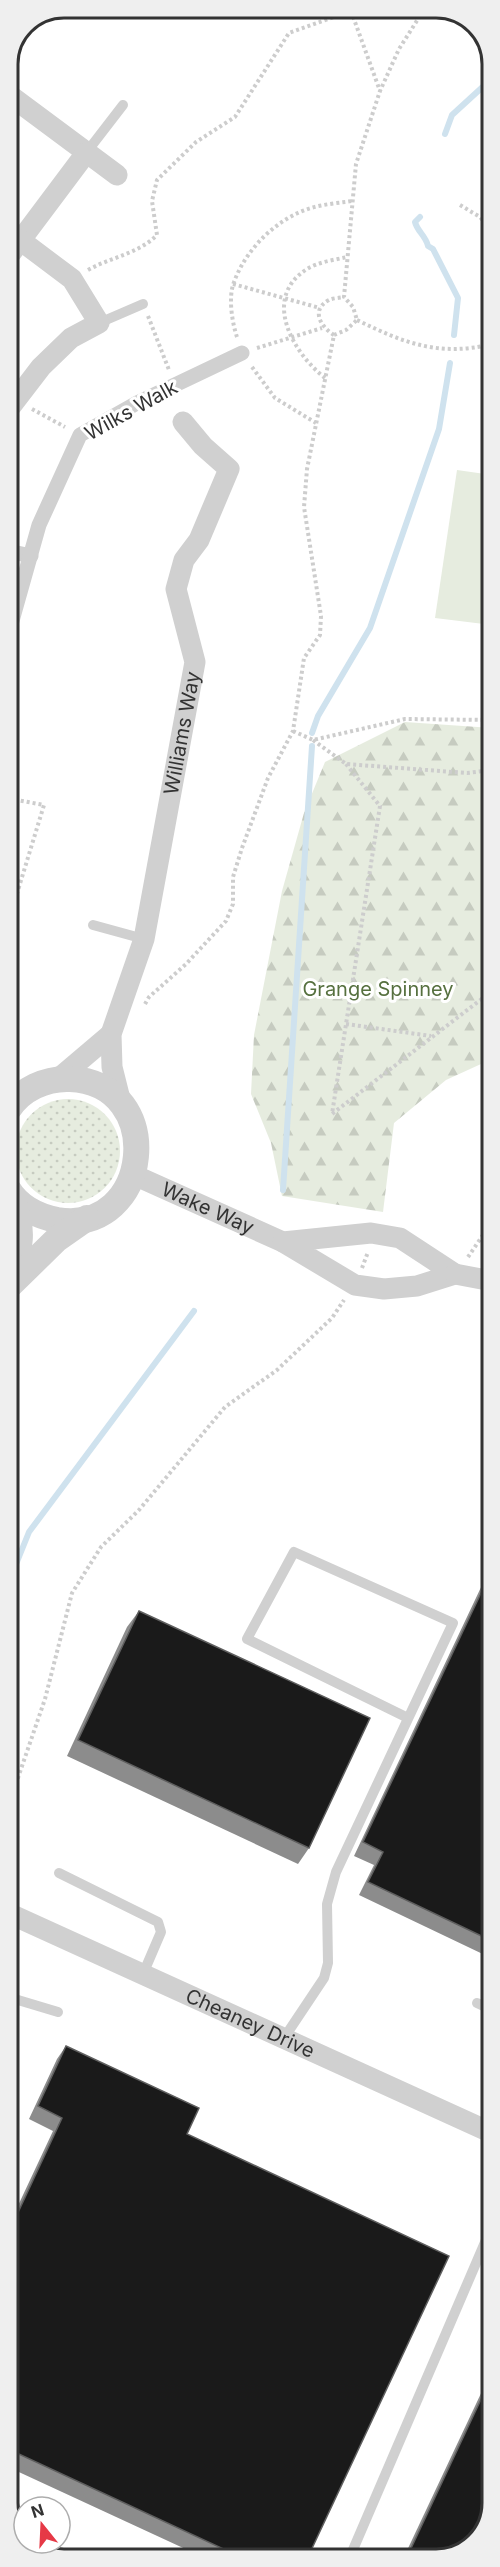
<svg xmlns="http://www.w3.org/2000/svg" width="500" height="2567" viewBox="0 0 500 2567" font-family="Inter,sans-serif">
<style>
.grass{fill:url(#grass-dots)}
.forest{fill:url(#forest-firs)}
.pitch{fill:#e6ecdf}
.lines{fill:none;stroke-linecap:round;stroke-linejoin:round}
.stream{stroke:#cfe2ee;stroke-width:6}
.path{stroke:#cdcdcd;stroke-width:4;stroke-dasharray:3 3;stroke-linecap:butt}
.service{stroke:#d0d0d0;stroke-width:10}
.pedestrian{stroke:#d0d0d0;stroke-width:15}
.minor{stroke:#d0d0d0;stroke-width:21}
.tertiary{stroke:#d0d0d0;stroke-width:26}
.wall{fill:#8c8c8c}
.building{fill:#1a1a1a;stroke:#5f5f5f;stroke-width:1.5}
.labels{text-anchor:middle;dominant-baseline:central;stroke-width:6;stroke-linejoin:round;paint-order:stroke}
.street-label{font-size:20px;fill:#333;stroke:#fff}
.park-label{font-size:20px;fill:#56703f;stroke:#fff}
.rim{fill:none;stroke:#333;stroke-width:3}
</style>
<defs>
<pattern id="grass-dots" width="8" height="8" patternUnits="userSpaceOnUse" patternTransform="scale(1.5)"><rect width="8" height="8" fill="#e6ecdf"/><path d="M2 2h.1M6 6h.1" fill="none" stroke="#c6cbc0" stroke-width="1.8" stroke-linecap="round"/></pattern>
<pattern id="forest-firs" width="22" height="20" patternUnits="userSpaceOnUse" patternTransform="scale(1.5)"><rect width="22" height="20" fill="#e6ecdf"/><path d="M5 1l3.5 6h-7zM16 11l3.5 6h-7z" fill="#c6cbc0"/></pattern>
</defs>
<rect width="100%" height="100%" fill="#fff"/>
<circle class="grass" cx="68" cy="1151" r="52"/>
<path class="forest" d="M405 722 492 728V1059L446 1080 394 1123 383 1212 282 1196 271 1143 251 1094 254 1035 282 891 304 813 325 762Z"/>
<path class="pitch" d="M457 470 492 475V625L435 618Z"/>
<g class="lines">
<g class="stream">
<path d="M445 134 452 115 488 82 491 75 487 47"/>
<path d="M420 217 415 222C417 231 426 236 428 246L433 249 458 298 454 335"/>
<path d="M312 733 318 716 370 628 439 429 450 363"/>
<path d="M283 1190 312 746"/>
<path d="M8 1584 29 1532 194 1311"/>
</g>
<g class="path">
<path d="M351 11 380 91"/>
<path d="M460 205 480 217 492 232"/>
<path d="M88 270C111 257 138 254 157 235L152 201 157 180 196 142 235 117 289 33 359 8"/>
<path d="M233 284 320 308"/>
<path d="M148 316 169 370"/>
<path d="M357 320C404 343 439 357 492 344"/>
<path d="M334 335C321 327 310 310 329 300 333 298 339 298 344 297"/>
<path d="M237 337C232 322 228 297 234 282 246 249 277 218 311 208 324 204 339 203 352 201"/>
<path d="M257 348 322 328"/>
<path d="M252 367 275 398 316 423"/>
<path d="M325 378C293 353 261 298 307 269 318 262 334 260 347 257"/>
<path d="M32 409 65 427"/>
<path d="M293 731 313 740 405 719 492 720"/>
<path d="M313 740 346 764 467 773 492 770"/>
<path d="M346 764 380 806 332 1114 492 991"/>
<path d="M8 923 44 805 17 800"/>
<path d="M145 1004 149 997 186 964 226 921 233 904V877L242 848 268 778 293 731 304 658 320 635 321 616 304 507 307 469 334 335 346 330 357 320 353 307 344 297 356 164 380 91 399 49 425 8"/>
<path d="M346 1024 431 1036"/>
<path d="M468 1257 483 1235 492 1212"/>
<path d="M362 1268 368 1252"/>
<path d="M8 1807 45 1699 72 1593 101 1547 139 1510 225 1407 277 1370 332 1318 344 1300"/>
</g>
<g class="service">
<path d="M86 153 123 105"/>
<path d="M99 323 143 304"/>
<path d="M93 925 144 939"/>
<path d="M59 1873 158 1922 161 1932 143 1974"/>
<path d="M8 1997 58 2012"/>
<path d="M477 2003 492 2010"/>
<path d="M284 2038 324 1978 328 1963 327 1904 336 1872 453 1623 294 1552 247 1639 408 1718"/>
<path d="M349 2559 492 2226"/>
</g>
<g class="pedestrian">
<path d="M8 551 31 556"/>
<path d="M8 635 39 525 80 435 137 403 242 353"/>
<path d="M8 815 10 818"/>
</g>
<g class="minor">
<path d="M8 94 117 175"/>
<path d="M8 257 86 153"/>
<path d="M8 410 41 367 71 338 99 323 72 279 20 240"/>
<path d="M58 1079 111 1034"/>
<path id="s1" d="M121 1103 112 1067 111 1034 144 939 195 662 176 589 184 560 199 540 229 469 203 446 183 422"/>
<path id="s2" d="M134 1175 283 1242"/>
<path d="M371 1233 400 1238 455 1274 417 1286 384 1289 355 1285 283 1242Z"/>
<path d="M455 1274 492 1281"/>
<path id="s3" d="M8 1913 492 2133"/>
</g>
<g class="tertiary">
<path d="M8 1110C21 1089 46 1078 70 1079 168 1083 152 1236 57 1220 37 1216 19 1207 8 1189"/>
<path d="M8 1282C21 1246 25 1233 12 1196"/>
<path d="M8 1287 57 1239 87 1218"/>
</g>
</g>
<g class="wall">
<path d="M492 1564V1952L489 1957 359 1895 374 1865 354 1856Z"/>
<path d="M139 1611 309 1848 298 1864 67 1756 127 1627Z"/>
<path d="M66 2046 187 2134 307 2559H207L8 2467V2227L53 2131 29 2119 57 2059Z"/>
<path d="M492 2306V2332L483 2327Z"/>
<path d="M492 2370V2503L443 2559H403Z"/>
</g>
<g class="building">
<path d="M492 1570V1941L368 1882 383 1852 363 1842Z"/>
<path d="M139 1611 370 1718 309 1848 78 1740Z"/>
<path d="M66 2046 199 2108 187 2134 449 2256 307 2559H245L8 2449V2234L62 2118 38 2106Z"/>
<path d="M492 2376V2503L479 2540 443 2559H406Z"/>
</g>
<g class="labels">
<g class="street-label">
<text transform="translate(131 410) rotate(-29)">Wilks Walk</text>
<text stroke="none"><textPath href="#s1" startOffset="380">Williams Way</textPath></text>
<text stroke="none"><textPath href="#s2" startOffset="81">Wake Way</textPath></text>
<text stroke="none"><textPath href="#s3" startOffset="266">Cheaney Drive</textPath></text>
</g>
<g class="park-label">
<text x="378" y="989">Grange Spinney</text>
</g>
</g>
<path d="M0 0H500V2567H0ZM64 18H436A46 46 0 0 1 482 64V2503A46 46 0 0 1 436 2549H64A46 46 0 0 1 18 2503V64A46 46 0 0 1 64 18Z" fill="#efefef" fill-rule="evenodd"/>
<path class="rim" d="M64 18H436A46 46 0 0 1 482 64V2503A46 46 0 0 1 436 2549H64A46 46 0 0 1 18 2503V64A46 46 0 0 1 64 18Z"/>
<g transform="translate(42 2525) rotate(342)"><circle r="28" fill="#ffffff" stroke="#adadad" stroke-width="1.5"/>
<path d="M0-4.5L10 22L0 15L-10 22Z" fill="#e63946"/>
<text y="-9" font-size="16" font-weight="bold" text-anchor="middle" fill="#333333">N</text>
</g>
</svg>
